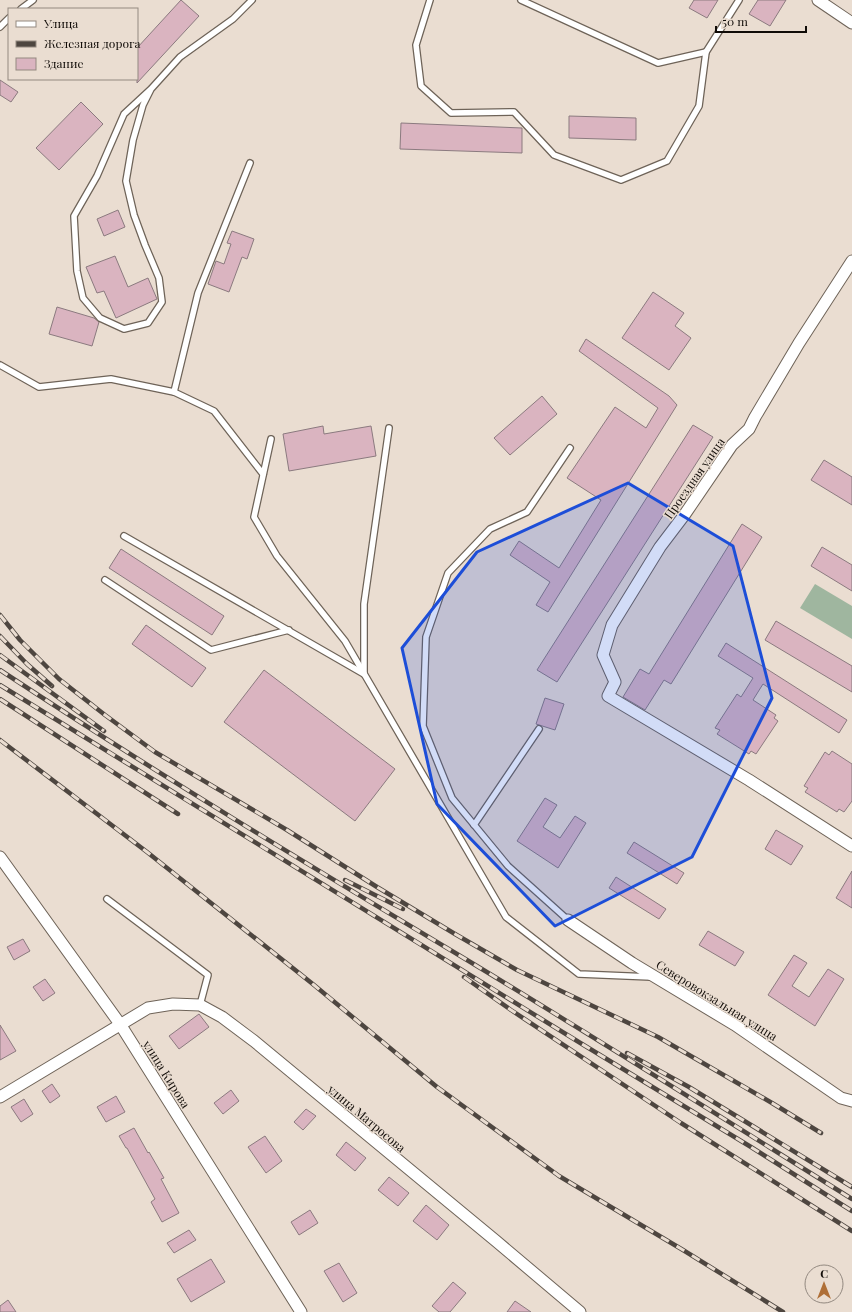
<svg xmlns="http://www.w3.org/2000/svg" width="852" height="1312" viewBox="0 0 852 1312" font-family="'Playfair Display',serif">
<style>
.green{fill:#9fb69f}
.building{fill:#dab4c0;stroke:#8b7a7f}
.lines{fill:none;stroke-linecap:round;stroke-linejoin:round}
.lane-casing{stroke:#6e6358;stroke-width:8}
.street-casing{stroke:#6e6358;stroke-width:13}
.lane{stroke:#fff;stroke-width:5.5}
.street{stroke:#fff;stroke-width:11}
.rail-casing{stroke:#4e4640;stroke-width:4.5}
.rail{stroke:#eaddd1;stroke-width:3;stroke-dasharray:9;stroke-linecap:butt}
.marked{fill:#1d4ed8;fill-opacity:0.2;stroke:#1d4ed8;stroke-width:3;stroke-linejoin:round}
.labels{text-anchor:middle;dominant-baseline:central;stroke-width:3;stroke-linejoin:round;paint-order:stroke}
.street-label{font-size:12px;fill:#100b07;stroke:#eaddd1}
</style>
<rect width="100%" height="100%" fill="#eaddd1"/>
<path class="green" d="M815 584 852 606V639L800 608Z"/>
<g class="building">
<path d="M181 0 199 16 137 83V48Z"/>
<path d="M694 0H718L707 18 689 8Z"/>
<path d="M758 0H786L770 26 749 14Z"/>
<path d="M0 80 18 92 11 102 0 95Z"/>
<path d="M81 102 103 124 59 170 36 148Z"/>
<path d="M569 116 636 118V140L569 138Z"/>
<path d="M401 123 522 128V153L400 149Z"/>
<path d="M118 210 125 227 104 236 97 219Z"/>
<path d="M232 231 254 239 247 259 242 257 229 292 208 284 216 261 224 264 231 244 227 243Z"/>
<path d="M115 256 128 287 148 278 157 299 116 318 104 291 97 293 86 267Z"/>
<path d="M653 292 684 313 675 326 691 338 669 370 622 338Z"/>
<path d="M57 307 94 318 99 322 92 346 49 334Z"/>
<path d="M586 339 669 396 677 405 548 612 536 605 550 582 510 555 519 541 559 568 601 500 567 478 615 407 646 428 658 408 579 351Z"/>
<path d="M542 396 557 414 510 455 494 438Z"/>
<path d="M693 425 713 437 557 682 537 670Z"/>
<path d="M323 426 324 434 371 426 376 456 289 471 283 434Z"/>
<path d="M824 460 852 477V505L811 480Z"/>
<path d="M742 524 762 537 671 684 664 680 645 710 623 697 640 669 649 674Z"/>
<path d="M822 547 852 565V591L811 566Z"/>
<path d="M121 549 224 616 212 635 109 568Z"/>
<path d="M776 621 852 666V692L765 640Z"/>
<path d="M146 625 206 668 192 687 132 644Z"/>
<path d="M726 643 847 720 839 733 763 684 753 700 776 715 774 718 778 721 756 754 751 751 749 754 717 734 720 730 715 728 737 694 741 697 753 678 718 656Z"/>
<path d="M264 670 395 769 355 821 224 722Z"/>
<path d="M545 698 564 704 555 730 536 724Z"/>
<path d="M832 751 852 764V801L844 812 839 809 837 812 805 792 808 788 804 786 825 752 829 755Z"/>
<path d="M545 798 557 805 543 827 560 838 575 816 586 823 558 868 517 841Z"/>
<path d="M776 830 803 846 791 865 765 849Z"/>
<path d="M634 842 684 873 677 884 627 853Z"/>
<path d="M852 871V908L836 898Z"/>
<path d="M616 877 666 909 659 919 609 888Z"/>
<path d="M708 931 744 952 735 966 699 945Z"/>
<path d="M23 939 30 951 14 960 7 947Z"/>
<path d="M794 955 807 963 792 986 809 997 828 969 844 979 815 1026 768 995Z"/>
<path d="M45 979 55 993 43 1001 33 987Z"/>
<path d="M199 1014 209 1027 179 1049 169 1036Z"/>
<path d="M0 1025 16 1051 0 1060Z"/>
<path d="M52 1084 60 1096 50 1103 42 1091Z"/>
<path d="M231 1090 239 1101 223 1114 214 1103Z"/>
<path d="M116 1096 125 1112 106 1122 97 1107Z"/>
<path d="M24 1099 33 1114 21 1122 11 1107Z"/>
<path d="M306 1109 316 1116 303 1130 294 1122Z"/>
<path d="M134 1128 148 1153 149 1152 164 1178 161 1179 179 1213 162 1222 151 1202 155 1199 127 1148H126L119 1136Z"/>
<path d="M265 1136 282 1161 266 1173 248 1147Z"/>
<path d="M346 1142 366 1158 355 1171 336 1155Z"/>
<path d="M389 1177 409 1193 398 1206 378 1190Z"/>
<path d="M426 1205 449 1225 437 1240 413 1221Z"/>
<path d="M310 1210 318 1223 299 1235 291 1222Z"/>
<path d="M189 1230 196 1240 174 1253 167 1243Z"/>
<path d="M211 1259 225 1282 191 1302 177 1279Z"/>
<path d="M339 1263 357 1293 343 1302 324 1271Z"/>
<path d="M453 1282 466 1293 450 1312H439L432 1306Z"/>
<path d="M8 1300 16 1312H0V1306Z"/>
<path d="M515 1301 531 1312H507Z"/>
</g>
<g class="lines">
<g class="lane-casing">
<g id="lane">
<path d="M430 0 416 45 421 86 451 113 514 112 554 155 621 180 667 161 699 106 706 52 739 0"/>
<path d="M521 0 658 63 706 52"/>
<path d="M21 9 33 0"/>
<path d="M0 27 9 18"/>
<path d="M151 89 143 105 133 140 126 181 134 215 145 245 159 278 162 302 148 323 124 329 100 318 83 298 77 271 74 216 97 176 124 114 151 89 180 57 233 19 252 0"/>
<path d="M250 163 198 293 174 392 214 411 263 474"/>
<path d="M0 365 39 387 111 379 174 392"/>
<path d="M271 439 254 517 277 556 345 641 506 917 579 974 651 977"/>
<path d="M124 536 364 674V604L389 428"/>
<path d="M105 580 211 650 289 630"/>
<path d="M474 825 539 729"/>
<path d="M107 899 208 975 200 1005"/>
<path d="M568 920 508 866 452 798 423 726 426 637 448 573 490 529 527 512 570 448"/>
</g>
</g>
<g class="street-casing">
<g id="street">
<path d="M818 0 852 23"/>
<path d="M852 261 799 343 755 417 749 429 732 445 685 514 660 547 612 625 603 655 615 682 608 696 749 780 852 846"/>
<path d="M0 857 120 1024 301 1312"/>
<path d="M568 920 632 963 735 1025 841 1098 852 1101"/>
<path d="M0 1097 148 1008 173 1004 200 1005 222 1017 254 1041 496 1241 580 1312"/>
</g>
</g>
<use href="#lane" class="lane"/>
<use href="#street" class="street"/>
<g class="rail-casing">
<g id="rail">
<path d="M0 615 20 640 59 679 105 715 155 752 287 830 377 887 455 934 517 970 658 1037 772 1103 821 1133"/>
<path d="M0 636 27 664 52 686"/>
<path d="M0 655 104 731"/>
<path d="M0 670C153 771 310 866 467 960 596 1038 724 1119 852 1199"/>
<path d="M0 685 582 1044 751 1147 852 1211"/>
<path d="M0 699 178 814"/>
<path d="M0 740 147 852 314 985 437 1087 559 1176 683 1250 783 1312"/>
<path d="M345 880 403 909"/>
<path d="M464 977 511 1010 681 1123 852 1231"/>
<path d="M627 1053 689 1087 852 1187"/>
</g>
</g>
<use href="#rail" class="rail"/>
</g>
<path class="marked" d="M628 483 733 546 772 698 692 857 555 926 437 804 402 648 477 552Z"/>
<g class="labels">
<g class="street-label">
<text transform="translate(694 478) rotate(-55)">Проездная улица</text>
<text transform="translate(717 1000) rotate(32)">Северовокзальная улица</text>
<text transform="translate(167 1074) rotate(58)">улица Кирова</text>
<text transform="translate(367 1118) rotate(40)">улица Матросова</text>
</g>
</g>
<rect x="8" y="8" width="130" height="72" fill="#eaddd1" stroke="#938980"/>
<rect x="16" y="21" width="20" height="6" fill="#ffffff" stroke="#938980"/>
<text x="44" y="28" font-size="12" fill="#100b07">Улица</text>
<rect x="16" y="41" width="20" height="6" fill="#4e4640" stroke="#938980"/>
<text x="44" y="48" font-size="12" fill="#100b07">Железная дорога</text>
<rect x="16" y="58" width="20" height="12" fill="#dab4c0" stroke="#938980"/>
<text x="44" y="68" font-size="12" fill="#100b07">Здание</text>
<g transform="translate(824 1284)"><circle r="19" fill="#eaddd1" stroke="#938980"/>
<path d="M0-3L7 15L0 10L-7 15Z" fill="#af6f37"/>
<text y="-6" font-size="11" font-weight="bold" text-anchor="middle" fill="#100b07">С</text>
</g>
<path d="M716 26v6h90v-6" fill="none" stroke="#100b07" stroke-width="2"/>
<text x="722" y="26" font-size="12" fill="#100b07" stroke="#eaddd1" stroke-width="3" paint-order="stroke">50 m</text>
</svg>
